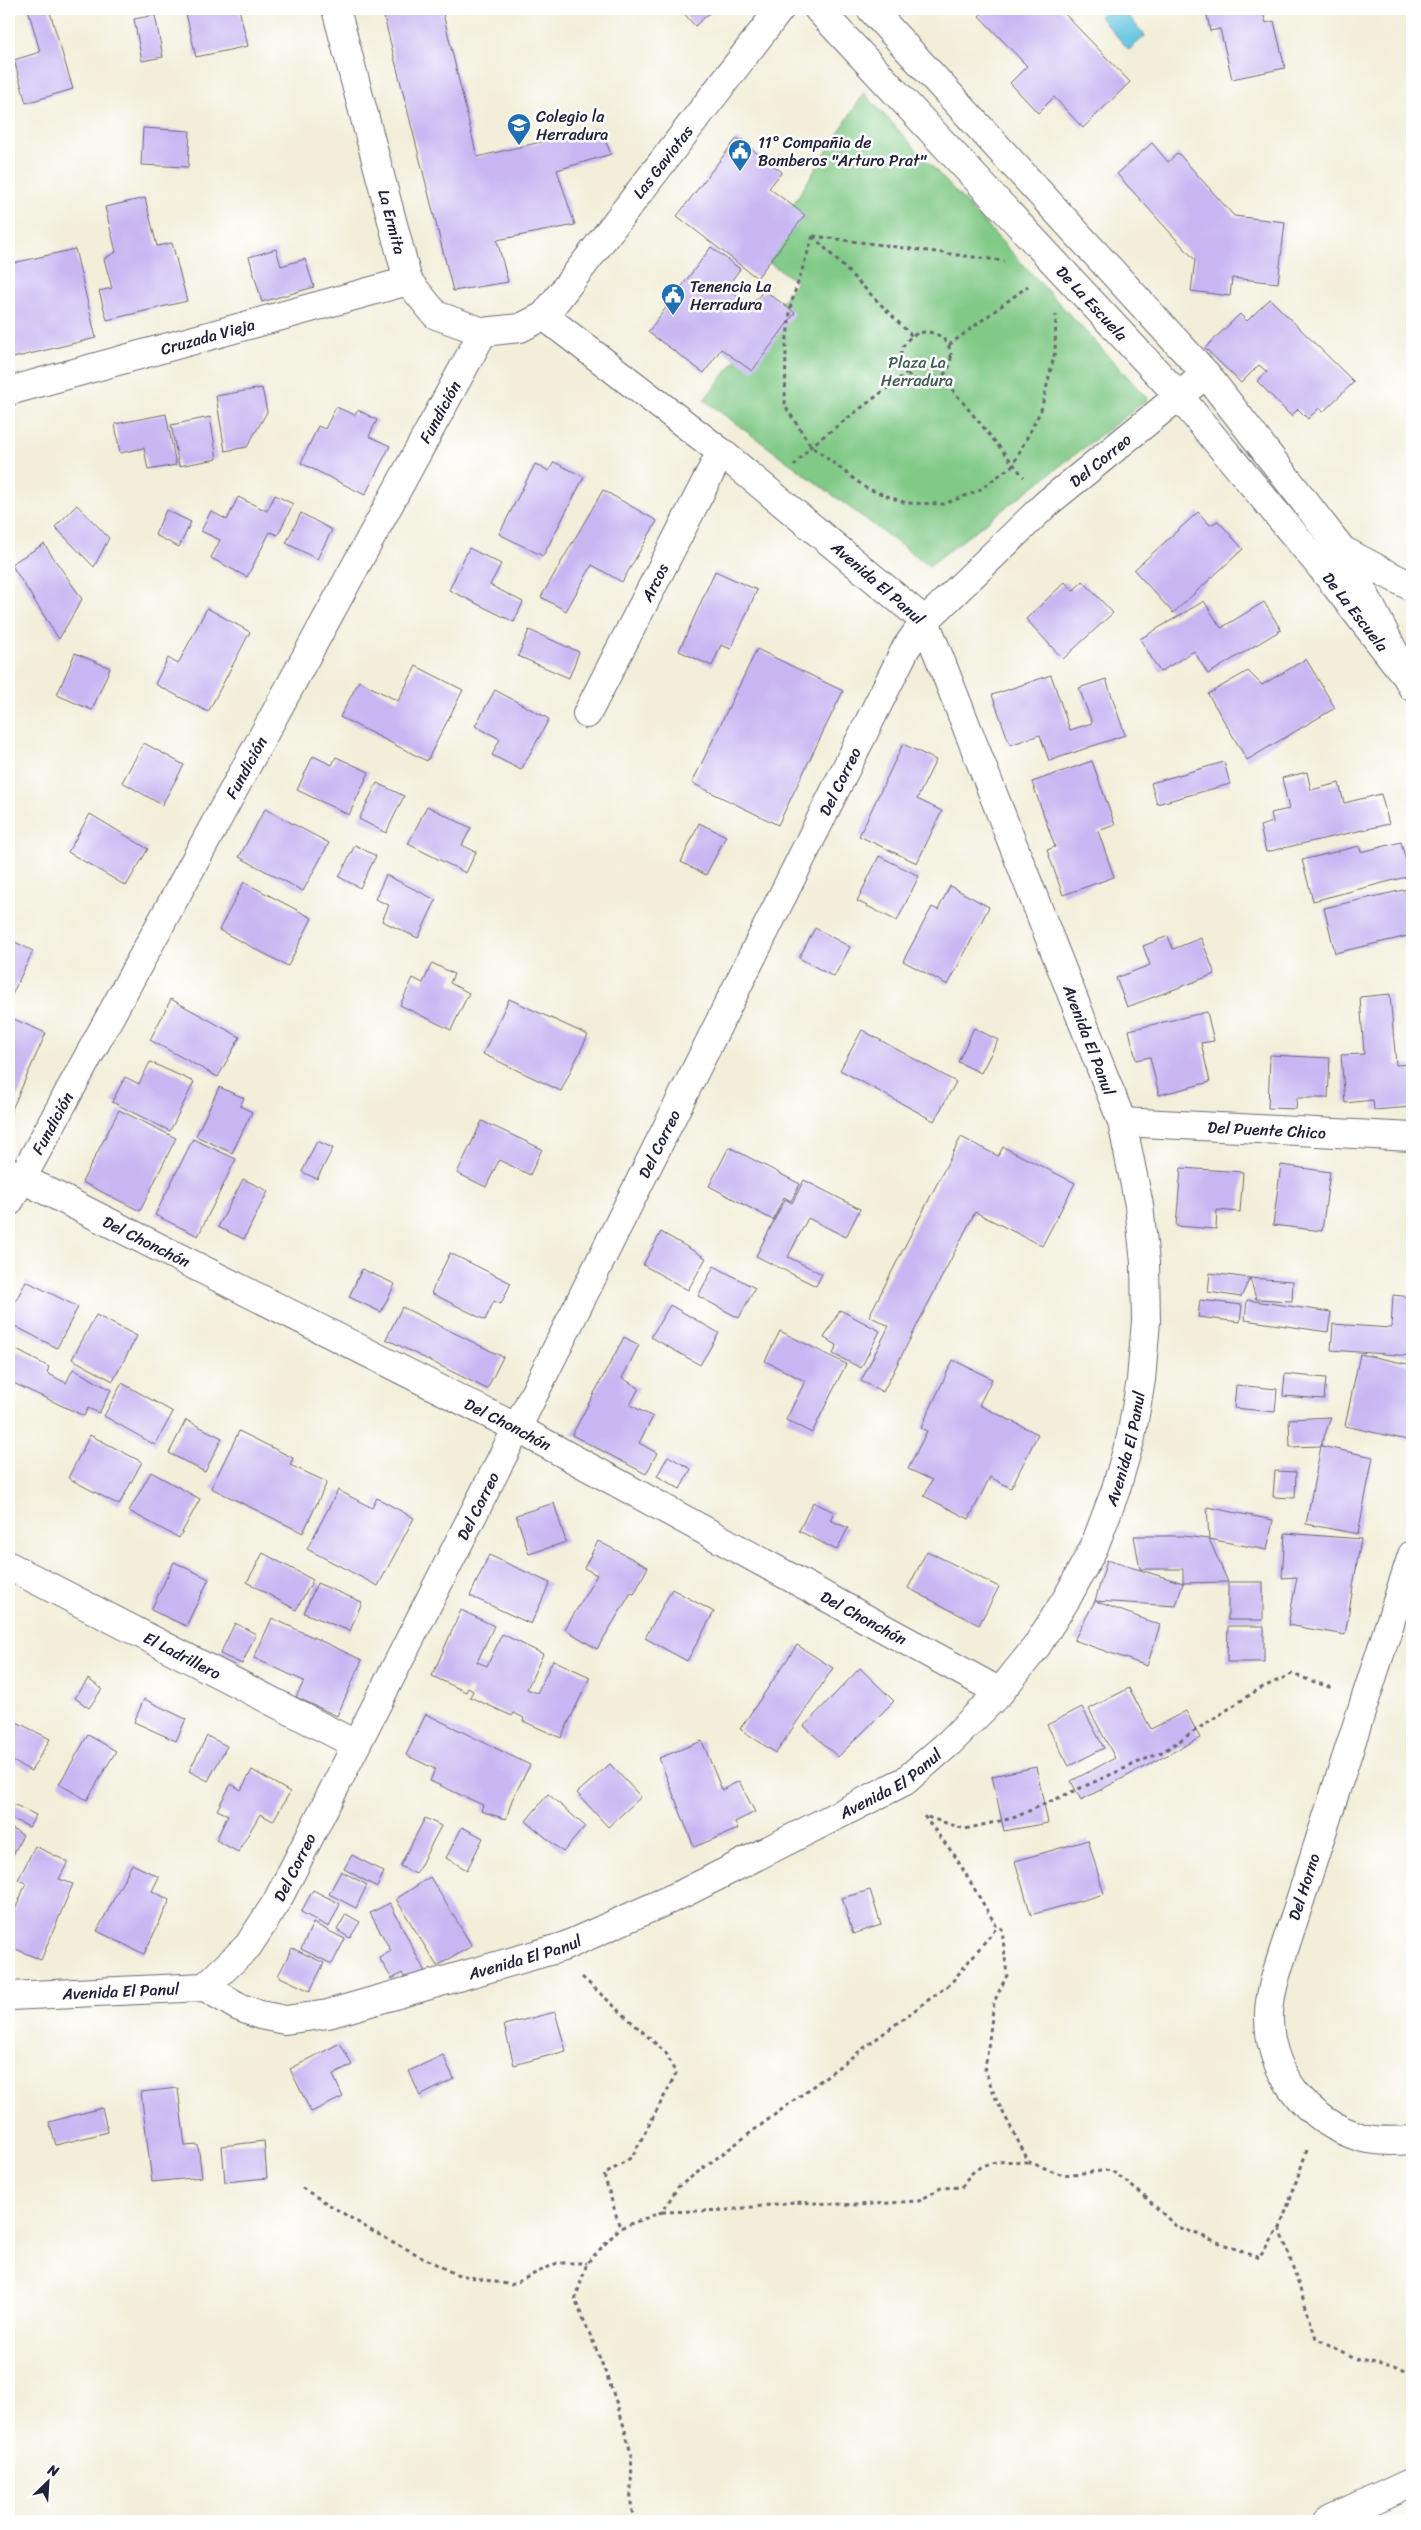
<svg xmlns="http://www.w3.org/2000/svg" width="1421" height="2530" viewBox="0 0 1421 2530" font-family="Sriracha,sans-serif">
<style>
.green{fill:#80c986;stroke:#517660}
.water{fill:#62c3e0;stroke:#42728e}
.building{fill:#c7b6f2}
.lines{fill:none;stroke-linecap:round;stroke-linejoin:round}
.minor-casing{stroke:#6b6972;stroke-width:30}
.highway-casing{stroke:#6b6972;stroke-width:30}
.path{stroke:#6b6972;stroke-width:3;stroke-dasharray:4 4;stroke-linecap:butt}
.minor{stroke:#fff;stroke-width:28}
.highway{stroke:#fff;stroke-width:28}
.labels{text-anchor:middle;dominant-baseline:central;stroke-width:5;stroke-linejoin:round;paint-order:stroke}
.poi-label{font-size:16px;fill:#22223b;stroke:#fff;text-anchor:start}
.street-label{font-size:16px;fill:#22223b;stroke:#fff}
.park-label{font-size:16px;fill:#435c55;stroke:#fff}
</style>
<rect width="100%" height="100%" fill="#fff"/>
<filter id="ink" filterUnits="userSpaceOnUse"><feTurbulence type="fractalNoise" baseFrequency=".02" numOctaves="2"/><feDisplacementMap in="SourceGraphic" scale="10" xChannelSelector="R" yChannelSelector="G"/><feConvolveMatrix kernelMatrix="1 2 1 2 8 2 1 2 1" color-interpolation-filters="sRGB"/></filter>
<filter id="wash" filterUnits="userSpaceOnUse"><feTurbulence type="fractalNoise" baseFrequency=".0096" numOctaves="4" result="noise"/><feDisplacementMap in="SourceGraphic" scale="20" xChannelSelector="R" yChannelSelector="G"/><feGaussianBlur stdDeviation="1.12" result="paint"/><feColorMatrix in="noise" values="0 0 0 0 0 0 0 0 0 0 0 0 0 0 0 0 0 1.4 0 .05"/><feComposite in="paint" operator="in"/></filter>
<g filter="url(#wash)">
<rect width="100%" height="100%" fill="#f2eed9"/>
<path class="green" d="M864 93 1148 399 929 566 704 400 797 282 760 256Z"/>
<path class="water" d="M1108 9H1123L1145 36 1129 50 1099 16Z"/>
<g id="blocks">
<g class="building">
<path d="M28 9H49L73 89 26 103 14 60 40 52Z"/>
<path d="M185 9H239L248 46 196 57Z"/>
<path d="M382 9H442L477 157 600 128 611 154 557 170 575 225 497 240 508 282 453 291Z"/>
<path d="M680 9H714L695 26Z"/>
<path d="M987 9H1060L1130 82 1083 128 1054 97 1038 113 1010 83 1027 66 979 16Z"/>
<path d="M1206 9H1262L1266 23 1274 21 1285 68 1232 79 1220 29 1210 31Z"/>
<path d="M155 15 163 57 142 61 134 19Z"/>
<path d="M9 98 13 113 9 114Z"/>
<path d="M143 128 190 131 188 167 141 165Z"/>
<path d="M737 138 782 172 769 188 805 215 757 278 677 216Z"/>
<path d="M1152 143 1168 162 1178 153 1234 216 1285 222 1278 283 1232 278 1230 296 1191 291 1195 260 1117 174Z"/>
<path d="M145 198 157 246 172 243 187 301 107 320 99 291 112 288 104 259 116 252 105 207Z"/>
<path d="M711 247 740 269 726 288 751 306 764 290 795 313 752 371 721 349 704 373 648 332Z"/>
<path d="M75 249 96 338 9 359V264Z"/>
<path d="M276 249 281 266 305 259 314 287 262 302 249 257Z"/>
<path d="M1270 299 1354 382 1323 412 1319 408 1308 419 1298 409 1291 416 1257 381 1267 372 1259 365 1241 383 1205 348 1240 314 1247 321Z"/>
<path d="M262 388 267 412 247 447 225 451 216 396Z"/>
<path d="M336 407 355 415 358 410 377 420 369 436 390 446 365 495 301 463 318 426 325 429Z"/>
<path d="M166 414 176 465 148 470 144 448 120 453 115 424Z"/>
<path d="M210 417 217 459 179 466 171 425Z"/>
<path d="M554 462 584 477 543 556 499 534 535 464 549 471Z"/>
<path d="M603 490 657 521 622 582 592 565 566 611 541 597Z"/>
<path d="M275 495 293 504 278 535 270 532 247 577 211 558 220 540 201 531 211 511 227 520 238 497 267 511Z"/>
<path d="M77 505 109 538 94 567 55 527Z"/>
<path d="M166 510 191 522 179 547 155 535Z"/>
<path d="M1198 512 1210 525 1218 521 1243 549 1173 613 1134 570Z"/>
<path d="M301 513 332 530 317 559 286 543Z"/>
<path d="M44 544 82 599 59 639 11 564Z"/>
<path d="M469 548 501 564 490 585 523 602 514 622 449 590Z"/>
<path d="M715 571 757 590 731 649 721 645 712 666 679 651Z"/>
<path d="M1083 581 1113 613 1063 659 1026 619 1065 582 1073 591Z"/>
<path d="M1204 601 1221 628 1264 602 1281 630 1208 674 1194 651 1160 672 1140 639Z"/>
<path d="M207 608 250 632 208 712 155 684 168 658 178 664Z"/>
<path d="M529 630 579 652 569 678 518 656Z"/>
<path d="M757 649 843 691 778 825 692 783Z"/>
<path d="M75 653 110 668 92 710 57 695Z"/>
<path d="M1306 659 1335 708 1247 760 1208 694 1248 671 1262 685Z"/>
<path d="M416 666 463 690 427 761 340 717 359 681 398 701Z"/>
<path d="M1051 675 1070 730 1092 723 1079 688 1106 679 1125 735 1049 761 1040 735 1010 745 992 695Z"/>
<path d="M495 690 549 719 521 770 492 755 500 739 475 726Z"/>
<path d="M144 743 184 765 162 805 122 782Z"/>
<path d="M903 744 936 760 917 799 942 811 917 863 859 836Z"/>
<path d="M313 756 332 765 336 757 369 772 349 815 297 790Z"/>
<path d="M1092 761 1115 825 1098 831 1114 877 1063 895 1047 850 1055 847 1032 782Z"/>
<path d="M1224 762 1230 784 1157 804 1151 783Z"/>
<path d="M1307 772 1311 790 1339 783 1344 803 1381 794 1389 824 1266 852 1260 826 1273 822 1271 813 1289 809 1282 778Z"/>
<path d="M377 783 404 796 386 833 359 819Z"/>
<path d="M427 806 471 828 462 845 476 852 466 873 408 844Z"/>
<path d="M265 809 329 843 303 891 239 857Z"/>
<path d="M90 814 148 849 126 886 68 852Z"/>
<path d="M699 823 726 836 706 875 681 862Z"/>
<path d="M1401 842 1410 876 1313 901 1302 860 1359 846 1361 852Z"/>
<path d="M355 845 376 856 360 888 339 877Z"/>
<path d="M879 856 919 876 897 921 857 901Z"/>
<path d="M386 875 436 900 418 938 382 921 389 905 375 899Z"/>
<path d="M244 882 312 918 288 966 219 930Z"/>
<path d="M950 886 989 907 948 985 903 961 932 907 938 910Z"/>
<path d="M1412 888V935L1335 953 1324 908Z"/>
<path d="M815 928 850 947 834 977 799 958Z"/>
<path d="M1168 936 1173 949 1201 938 1215 974 1127 1007 1116 978 1150 965 1143 946Z"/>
<path d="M9 939 33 951 9 1001Z"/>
<path d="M432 963 454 974 450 983 469 993 451 1030 400 1005 413 978 423 983Z"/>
<path d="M1390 994 1396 1065 1412 1064V1107L1374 1110 1373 1100 1345 1103 1341 1055 1364 1054 1360 997Z"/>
<path d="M171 999 240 1037 218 1077 150 1040Z"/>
<path d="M509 999 588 1035 561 1091 483 1054Z"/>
<path d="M1207 1012 1214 1041 1201 1043 1210 1082 1159 1095 1150 1057 1136 1060 1129 1030Z"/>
<path d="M9 1017 46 1033 9 1116Z"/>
<path d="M974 1028 998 1040 981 1073 958 1062Z"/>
<path d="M862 1030 956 1082 934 1121 840 1070Z"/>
<path d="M1270 1055 1330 1058 1328 1098H1297L1296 1109 1268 1108Z"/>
<path d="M150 1062 194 1082 170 1131 112 1102 125 1077 139 1084Z"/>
<path d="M219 1087 244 1098 240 1106 252 1112 232 1153 196 1136Z"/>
<path d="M119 1110 176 1138 140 1211 82 1182Z"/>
<path d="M482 1121 542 1149 530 1175 499 1160 486 1187 457 1173Z"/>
<path d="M961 1137 998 1156 1003 1147 1075 1183 1042 1246 975 1212 883 1392 861 1381 889 1326 869 1316Z"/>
<path d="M193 1139 236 1159 198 1236 155 1215Z"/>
<path d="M317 1141 333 1148 317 1179 302 1172Z"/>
<path d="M729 1147 800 1184 791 1201 784 1197 773 1220 709 1186Z"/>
<path d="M1281 1165 1330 1172 1322 1231 1273 1225Z"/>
<path d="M1181 1168 1243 1172 1240 1212 1217 1210 1216 1229 1176 1226Z"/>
<path d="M243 1179 268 1191 244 1239 218 1227Z"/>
<path d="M804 1180 860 1209 846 1237 808 1218 788 1257 822 1274 816 1286 756 1256 785 1199 792 1203Z"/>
<path d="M661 1232 706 1258 688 1290 643 1265Z"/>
<path d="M450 1253 511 1283 501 1304 494 1301 485 1320 431 1293Z"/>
<path d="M714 1266 755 1288 739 1318 698 1296Z"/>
<path d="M362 1269 395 1284 381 1312 349 1297Z"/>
<path d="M1210 1273 1250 1278 1241 1297 1208 1292Z"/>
<path d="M1250 1278 1293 1281 1292 1301 1256 1299Z"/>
<path d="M26 1281 78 1307 57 1348 9 1323V1314Z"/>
<path d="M1393 1295 1412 1297V1356L1331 1350 1333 1324 1391 1328Z"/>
<path d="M1200 1300 1242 1305 1240 1322 1198 1317Z"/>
<path d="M1247 1300 1331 1312 1328 1332 1245 1320Z"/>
<path d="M670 1305 719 1333 700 1365 651 1337Z"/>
<path d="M402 1307 503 1357 487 1389 386 1339Z"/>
<path d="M840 1310 880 1331 861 1368 833 1354 837 1345 824 1338Z"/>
<path d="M96 1315 137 1336 113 1381 72 1359Z"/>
<path d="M780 1331 846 1364 812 1433 786 1420 805 1381 765 1361Z"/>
<path d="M624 1337 639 1345 622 1378 639 1388 630 1405 653 1417 639 1443 657 1453 646 1474 572 1435Z"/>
<path d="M9 1346 49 1367 47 1373 66 1383 73 1369 111 1390 99 1413 88 1408 84 1416 9 1381Z"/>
<path d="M1360 1354 1412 1365V1441L1345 1426Z"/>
<path d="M953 1360 992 1379 979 1405 1038 1434 1011 1488 990 1477 969 1519 924 1496 932 1480 908 1469 927 1431 921 1428Z"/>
<path d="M1285 1374 1326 1378 1324 1399 1283 1396Z"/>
<path d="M122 1383 173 1412 155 1445 104 1416Z"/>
<path d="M1236 1385 1277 1389 1275 1412 1234 1408Z"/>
<path d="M1331 1417 1321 1446 1290 1447 1289 1419Z"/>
<path d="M186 1420 222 1438 205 1472 169 1453Z"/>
<path d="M239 1431 293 1458 290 1465 327 1482 303 1533 211 1488Z"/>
<path d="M90 1435 142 1462 119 1505 68 1478Z"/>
<path d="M1321 1446 1373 1457 1358 1534 1306 1524Z"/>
<path d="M668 1456 691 1469 680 1489 657 1476Z"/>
<path d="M1275 1471 1296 1472 1295 1498 1273 1497Z"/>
<path d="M151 1472 200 1499 179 1538 129 1511Z"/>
<path d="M338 1490 372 1508 377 1498 414 1518 378 1586 307 1549Z"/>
<path d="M813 1502 834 1512 830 1520 848 1528 837 1550 799 1531Z"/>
<path d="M554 1503 566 1542 529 1554 516 1515Z"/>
<path d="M1207 1507 1273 1520 1267 1550 1209 1539Z"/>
<path d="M1285 1533 1361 1539 1345 1635 1288 1625 1297 1577 1282 1578Z"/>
<path d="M1134 1536H1183L1209 1539 1228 1582 1183 1583 1176 1606 1095 1601 1107 1560 1183 1583V1569H1140Z"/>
<path d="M598 1541 648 1567 634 1594 631 1593 597 1649 565 1629 597 1575 584 1568Z"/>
<path d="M927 1551 999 1587 979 1625 908 1588Z"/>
<path d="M263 1553 313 1580 296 1610 247 1582Z"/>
<path d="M489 1555 550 1583 531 1624 470 1596Z"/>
<path d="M174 1562 209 1579 186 1626 151 1610Z"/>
<rect x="1228" y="1582" width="35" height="38"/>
<path d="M317 1583 362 1602 350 1631 304 1613Z"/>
<path d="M672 1589 714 1612 687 1661 645 1638Z"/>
<path d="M1095 1601 1160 1625 1147 1666 1074 1640Z"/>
<path d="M461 1610 494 1626 477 1662 487 1666 502 1634 543 1654 527 1689 537 1693 553 1660 590 1677 561 1738 523 1721 524 1718 514 1713 512 1716 470 1697 473 1691 468 1688 466 1692 432 1676Z"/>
<path d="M272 1618 362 1660 337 1716 296 1697 304 1681 254 1658Z"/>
<path d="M235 1623 256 1634 242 1664 220 1654Z"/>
<path d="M1228 1626H1264V1662H1227Z"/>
<path d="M797 1645 833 1668 776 1753 740 1729Z"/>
<path d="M860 1668 894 1701 838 1757 804 1726Z"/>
<path d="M88 1679 102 1689 89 1708 75 1698Z"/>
<path d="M1129 1688 1151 1729 1186 1711 1200 1738 1081 1800 1071 1781 1115 1758 1089 1709Z"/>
<path d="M144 1699 186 1719 176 1741 134 1722Z"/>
<path d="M1082 1707 1104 1748 1069 1766 1047 1725Z"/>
<path d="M426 1714 530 1765 512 1800 506 1819 481 1811 483 1805 430 1781 435 1769 406 1755Z"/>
<path d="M9 1718 50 1739 31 1771 9 1759V1751L15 1739 9 1735Z"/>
<path d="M88 1735 116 1751 87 1800 59 1784Z"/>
<path d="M207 1736 227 1746 208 1781 189 1771Z"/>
<path d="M702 1741 722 1790 739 1781 755 1812 735 1822 738 1829 694 1847 659 1758Z"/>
<path d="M610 1764 641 1797 608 1827 577 1793Z"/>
<path d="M1036 1767 1048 1823 1004 1831 992 1776Z"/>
<path d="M252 1770 290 1792 273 1821 260 1814 238 1852 216 1840 228 1815 217 1810 231 1784 241 1790Z"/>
<path d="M548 1794 585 1826 563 1852 526 1821Z"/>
<path d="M9 1802 36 1815 29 1827 9 1817Z"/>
<path d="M425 1818 441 1826 416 1874 400 1866Z"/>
<path d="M9 1827 23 1835 9 1863Z"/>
<path d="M462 1827 483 1838 467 1870 446 1858Z"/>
<path d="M1088 1840 1104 1894 1031 1915 1015 1861Z"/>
<path d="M35 1846 68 1862 59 1879 73 1884 41 1960 9 1946V1925L26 1883 18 1880Z"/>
<path d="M352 1855 384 1872 377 1887 344 1869Z"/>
<path d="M132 1864 159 1877 152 1891 170 1900 144 1954 97 1931Z"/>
<path d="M341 1871 367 1885 356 1908 329 1894Z"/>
<path d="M430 1877 472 1946 437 1966 396 1899Z"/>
<path d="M313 1890 340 1904 329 1927 301 1912Z"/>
<path d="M870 1890 881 1925 853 1934 842 1898Z"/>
<path d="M390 1903 426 1974 407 1983 402 1973 392 1979 379 1958 391 1951 370 1913Z"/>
<path d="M346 1914 360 1922 350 1938 337 1930Z"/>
<path d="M313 1923 345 1939 332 1964 301 1949Z"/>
<path d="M292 1948 324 1963 310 1991 278 1976Z"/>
<path d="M555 2012 566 2051 514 2065 504 2025Z"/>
<path d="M340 2043 352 2065 333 2075 343 2097 311 2112 290 2069Z"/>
<path d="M443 2055 454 2079 420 2096 409 2071Z"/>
<path d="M178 2088 185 2146 198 2145 202 2177 152 2182 141 2092Z"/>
<path d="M102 2108 108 2132 56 2145 49 2122Z"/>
<path d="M264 2141 267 2178 225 2182 222 2146Z"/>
</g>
</g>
</g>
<g filter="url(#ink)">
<use href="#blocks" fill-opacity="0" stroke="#6b6972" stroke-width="1"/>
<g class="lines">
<g class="minor-casing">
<g id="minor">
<path id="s1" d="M336 9 408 281 436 315 483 332 520 328 544 316 780 9"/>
<path id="s2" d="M818 9 1178 395 1321 567 1402 671"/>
<path d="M871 9 1206 374 1342 550 1412 687"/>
<path id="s3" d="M9 391 408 281"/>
<path d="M1342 550 1412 587"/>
<path id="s4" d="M587 714 721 452"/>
<path id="s5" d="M1122 1122 1412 1137"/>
<path id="s6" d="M9 1172 517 1428 1000 1692"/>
<path id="s7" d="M9 1202 483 332"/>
<path d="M1412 1555 1282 1956C1276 1974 1270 1993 1269 2012 1267 2071 1307 2122 1363 2138 1379 2142 1396 2141 1412 2140"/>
<path id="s8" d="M9 1566 355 1744"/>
<path id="s9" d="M205 1987 248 1946 276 1903 517 1428 906 648 925 621 1046 504 1206 374"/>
<path id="s10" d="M9 1996 205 1987 239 2007 260 2015 285 2020 328 2014 563 1947 684 1893 905 1781 950 1742 1000 1692 1036 1647 1067 1598 1094 1547 1115 1492 1131 1437 1141 1380 1146 1321 1145 1263 1139 1205 1122 1122 925 621 721 452 544 316"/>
</g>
</g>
<g class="highway-casing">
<path id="highway" d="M1328 2521 1412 2482"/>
</g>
<g class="path">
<path d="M813 236 791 304 786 346 785 406 811 446 866 488 906 503 944 504 978 491 1013 465 1041 410 1055 352 1056 315"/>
<path d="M813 236 1004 261"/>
<path d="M813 236 912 336"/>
<circle cx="926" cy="357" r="25"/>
<path d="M949 345 1028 286"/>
<path d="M942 377 1024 477"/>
<path d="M794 466 811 446 907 373"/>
<path d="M582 1977 666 2053 676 2074 632 2157 604 2175 620 2228"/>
<path d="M1307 2150 1280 2228 1259 2258 1176 2226 1143 2195 1111 2170 1063 2175 1029 2162 996 2099 985 2070 994 2002 1007 1975 1002 1929 997 1927 955 1856 924 1816 965 1829 1013 1818 1164 1751 1259 1689 1292 1674 1332 1688"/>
<path d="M302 2188 372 2231 455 2274 511 2285 557 2263H587"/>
<path d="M662 2212 728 2210 794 2202 856 2205 919 2201 941 2188 962 2187C977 2158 1000 2161 1029 2162"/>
<path d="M1280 2228 1316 2338 1358 2360 1395 2366 1412 2374"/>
<path d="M635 2521C626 2498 635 2473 630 2450 618 2398 596 2348 575 2300L587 2263 620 2228 662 2212 678 2187 951 1983 997 1927"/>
</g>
<use href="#minor" class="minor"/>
<use href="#highway" class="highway"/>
</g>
</g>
<defs>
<g id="school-pin" transform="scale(1.25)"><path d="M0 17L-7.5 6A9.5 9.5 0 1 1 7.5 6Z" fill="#1f6fb2" stroke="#fff"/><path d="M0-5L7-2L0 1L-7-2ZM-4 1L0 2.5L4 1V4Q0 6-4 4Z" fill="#fff"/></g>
<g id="civic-pin" transform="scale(1.25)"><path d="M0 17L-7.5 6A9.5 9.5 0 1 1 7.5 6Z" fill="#1f6fb2" stroke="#fff"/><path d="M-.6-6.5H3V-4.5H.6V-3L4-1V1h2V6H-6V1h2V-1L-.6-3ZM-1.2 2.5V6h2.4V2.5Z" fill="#fff"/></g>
</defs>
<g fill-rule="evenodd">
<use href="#school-pin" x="519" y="125"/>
<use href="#civic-pin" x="740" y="151"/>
<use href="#civic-pin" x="673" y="295"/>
</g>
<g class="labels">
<g class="poi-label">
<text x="536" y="116">Colegio la<tspan x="536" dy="18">Herradura</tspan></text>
<text x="758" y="142">11° Compañia de<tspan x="758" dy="18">Bomberos "Arturo Prat"</tspan></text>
<text x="690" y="286">Tenencia La<tspan x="690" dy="18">Herradura</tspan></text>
</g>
<g class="street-label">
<text stroke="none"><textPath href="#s1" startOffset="634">Las Gaviotas</textPath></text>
<text stroke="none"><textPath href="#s1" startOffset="220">La Ermita</textPath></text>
<text stroke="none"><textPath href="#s2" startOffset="402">De La Escuela</textPath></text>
<text stroke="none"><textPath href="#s3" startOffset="206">Cruzada Vieja</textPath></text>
<text stroke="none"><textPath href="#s7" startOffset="900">Fundición</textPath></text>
<text stroke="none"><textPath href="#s9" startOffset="1786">Del Correo</textPath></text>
<text stroke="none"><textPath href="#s4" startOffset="148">Arcos</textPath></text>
<text transform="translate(878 583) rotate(41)">Avenida El Panul</text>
<text stroke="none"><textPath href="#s2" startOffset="808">De La Escuela</textPath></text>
<text stroke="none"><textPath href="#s7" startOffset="495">Fundición</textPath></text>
<text stroke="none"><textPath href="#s9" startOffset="1366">Del Correo</textPath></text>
<text transform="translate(1089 1040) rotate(69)">Avenida El Panul</text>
<text stroke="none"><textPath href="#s7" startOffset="90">Fundición</textPath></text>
<text stroke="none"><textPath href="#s5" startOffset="145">Del Puente Chico</textPath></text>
<text stroke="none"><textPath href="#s9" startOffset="961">Del Correo</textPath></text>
<text stroke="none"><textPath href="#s6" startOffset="154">Del Chonchón</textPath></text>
<text stroke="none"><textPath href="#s6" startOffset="559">Del Chonchón</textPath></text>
<text stroke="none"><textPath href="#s10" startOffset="1359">Avenida El Panul</textPath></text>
<text stroke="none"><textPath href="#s9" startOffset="556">Del Correo</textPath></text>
<text stroke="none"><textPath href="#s6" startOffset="964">Del Chonchón</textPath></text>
<text stroke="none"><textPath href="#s8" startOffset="195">El Ladrillero</textPath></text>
<text stroke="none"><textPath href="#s10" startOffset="938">Avenida El Panul</textPath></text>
<text stroke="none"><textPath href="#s9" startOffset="151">Del Correo</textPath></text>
<text transform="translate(1304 1887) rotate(-72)">Del Horno</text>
<text stroke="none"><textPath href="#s10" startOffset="532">Avenida El Panul</textPath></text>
<text stroke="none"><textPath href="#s10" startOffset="112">Avenida El Panul</textPath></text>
</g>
<g class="park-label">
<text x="917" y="362">Plaza La<tspan x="917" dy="18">Herradura</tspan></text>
</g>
</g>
<rect width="1421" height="2530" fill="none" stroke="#fff" stroke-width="30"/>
<g transform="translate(48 2482) rotate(25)" stroke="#ffffff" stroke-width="4" paint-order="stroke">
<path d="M0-4L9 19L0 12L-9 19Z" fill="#22223b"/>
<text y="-8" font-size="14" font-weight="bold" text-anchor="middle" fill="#22223b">N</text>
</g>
</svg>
